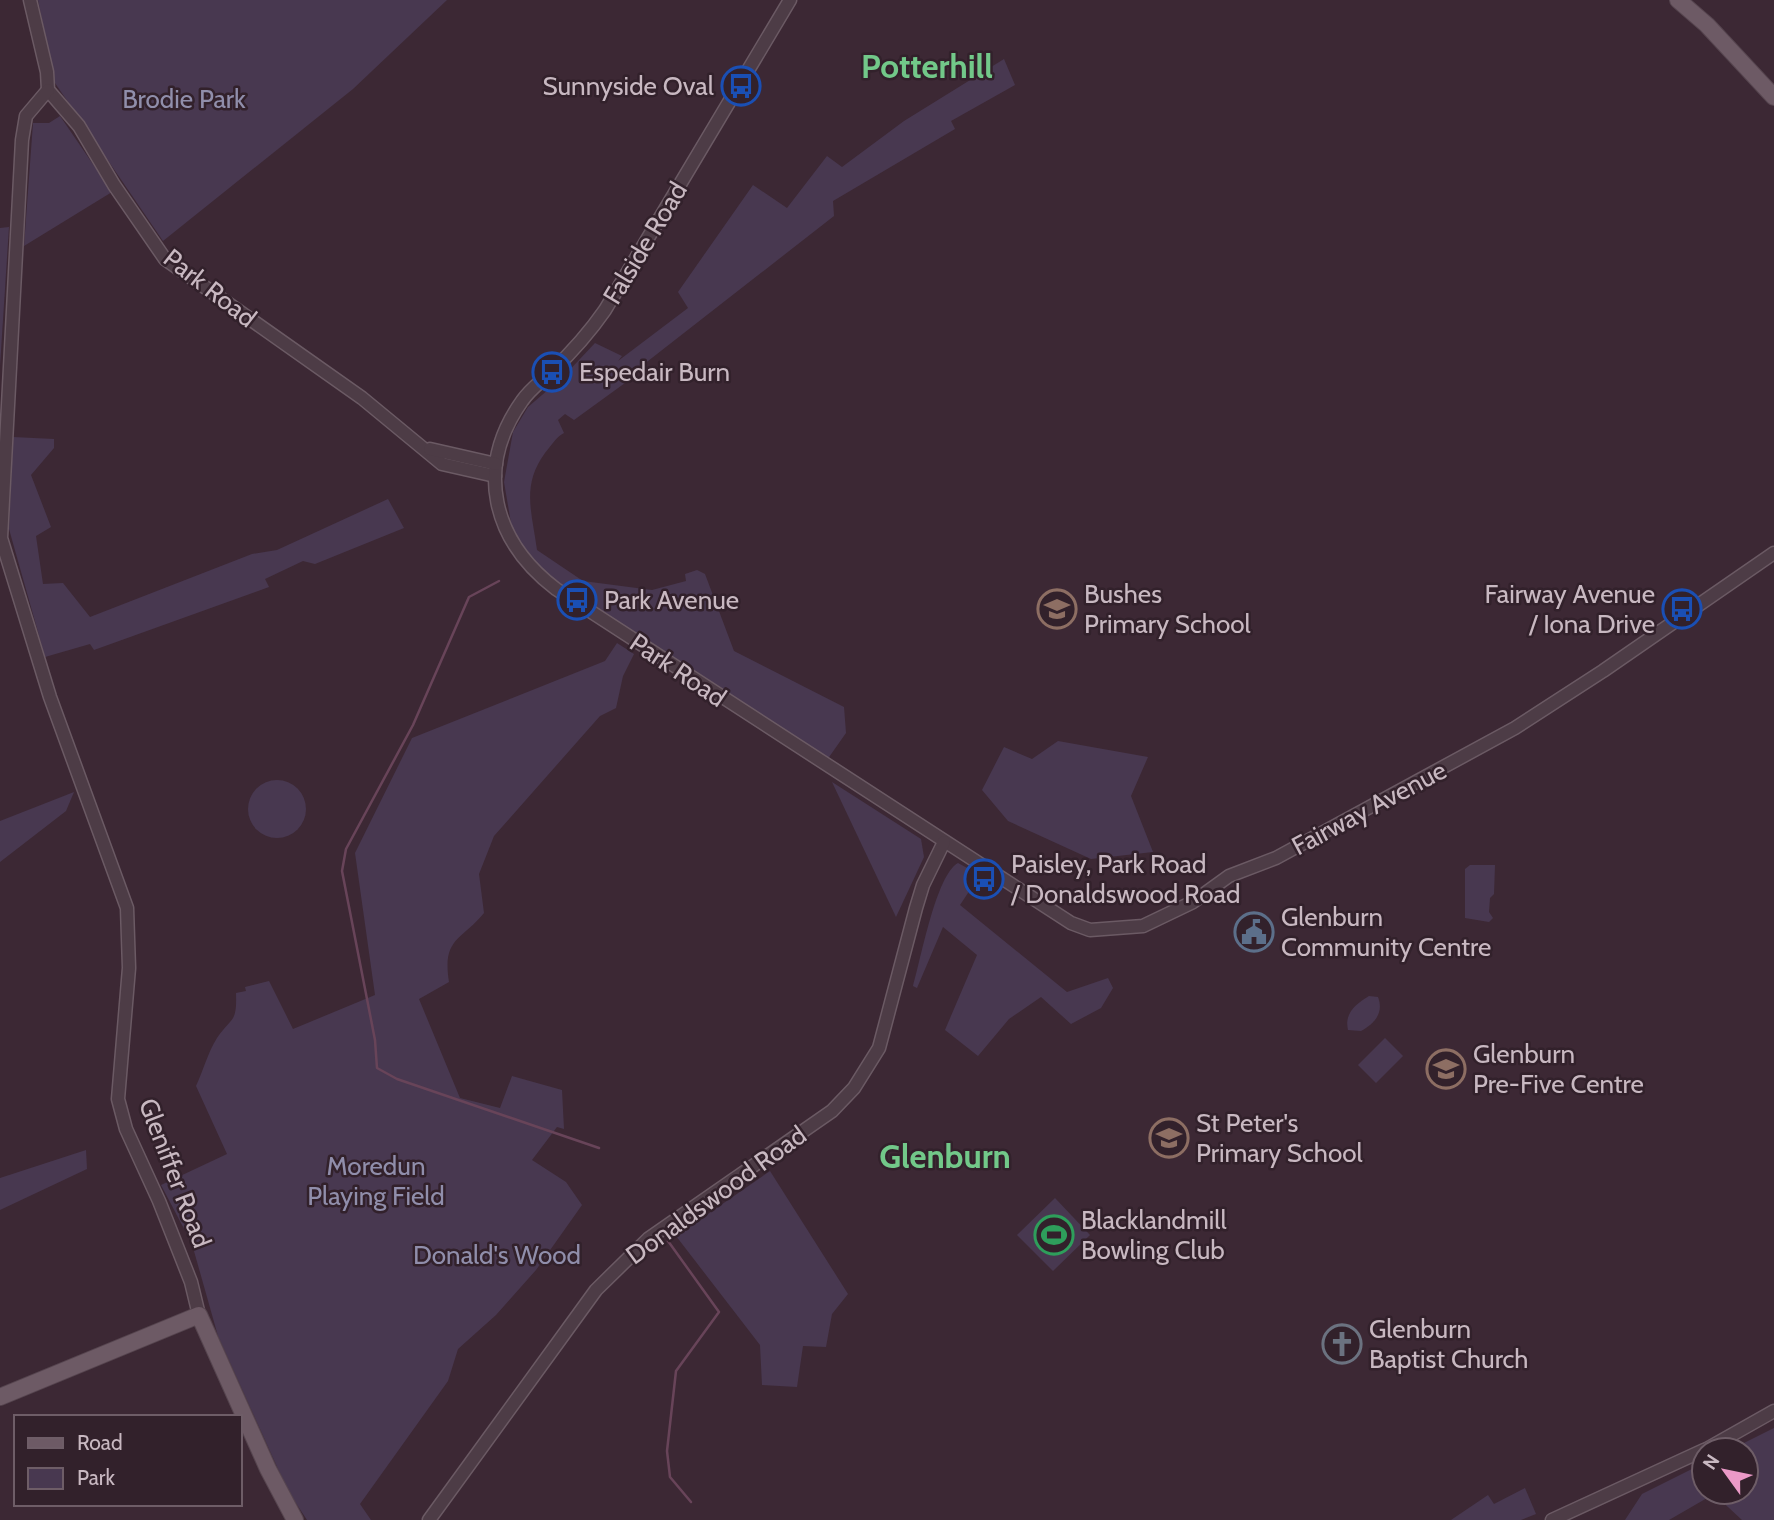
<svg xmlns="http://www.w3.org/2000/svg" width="1774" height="1520" viewBox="0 0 1774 1520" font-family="Cabin,sans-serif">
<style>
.green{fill:#483850}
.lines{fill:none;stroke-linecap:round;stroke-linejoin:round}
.stream{stroke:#684459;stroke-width:2.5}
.minor-casing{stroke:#6b5a64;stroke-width:15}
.major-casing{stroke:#56454f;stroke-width:18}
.minor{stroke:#4d3c46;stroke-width:12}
.major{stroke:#6d5a65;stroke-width:16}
.labels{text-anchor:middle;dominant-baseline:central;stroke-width:5;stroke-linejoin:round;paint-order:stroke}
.poi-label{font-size:26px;fill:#c8b8c1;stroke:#32212b;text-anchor:start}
.park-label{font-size:26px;fill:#908eab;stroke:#32212b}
.street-label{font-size:26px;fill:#c8b8c1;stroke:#32212b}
.district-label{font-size:33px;font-weight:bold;fill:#72c889;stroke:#32212b}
</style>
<rect width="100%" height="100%" fill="#3c2834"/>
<g class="green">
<path d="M38 0H447L353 89 163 241 55 83Z"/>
<path d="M1004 59 1015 85 951 121 955 129 833 201 834 216 625 379 615 371 625 383 574 420 565 414 558 420 564 433C556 437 551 446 545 453 521 486 532 512 537 550L583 581 652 590 686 581 685 574 697 570 705 574 734 651 844 707 846 733 827 760 595 611 537 569 512 529 504 482 513 432 528 407 563 377 595 343 622 356 618 361 688 308 678 292 753 185 787 208 827 156 842 167 904 121Z"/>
<path d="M60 116 112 192 24 246 33 123H49Z"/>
<path d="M9 227 0 366V228Z"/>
<path d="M13 437 54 439V448L31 475 51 527 36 536 43 584 63 583 90 617 252 554 277 550 388 499 404 528 315 564 303 561 265 579 269 587 94 650 90 644 45 657 9 529Z"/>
<path d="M617 643 634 654 623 676 616 708 600 716 494 836 479 874 484 913C461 941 442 938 449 982L419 999 460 1098 500 1108 512 1076 562 1090 564 1129 557 1127 532 1160 566 1182 582 1205 536 1270 496 1315 458 1349 448 1381 360 1504 371 1520H307L288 1491 218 1336 192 1244 161 1185 227 1154 196 1086C203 1071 208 1052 217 1038 232 1016 237 1024 236 993L246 991 245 987 269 981 293 1029 375 995 355 853 412 738 605 661Z"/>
<path d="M1058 741 1148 757 1131 796 1153 852 1091 859 1008 821 982 790 1004 747 1032 759Z"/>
<circle cx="277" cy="809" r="29"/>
<path d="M832 782 921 839 924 857 896 917Z"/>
<path d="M74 792 66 811 0 862V821Z"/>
<path d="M958 863 980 875 960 905 1067 992 1108 978 1113 988 1101 1008 1071 1024 1041 997 1009 1019 978 1056 945 1030 977 955 943 927 917 988 913 986C921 959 936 875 958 863Z"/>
<path d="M1470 865H1495L1494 894 1490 898 1489 912 1493 918 1489 922 1465 918V869Z"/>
<path d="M1369 996 1378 997C1384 1013 1375 1023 1361 1031L1348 1030C1344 1013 1356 1004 1369 996Z"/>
<path d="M1385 1038 1403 1056 1376 1083 1358 1065Z"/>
<path d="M86 1150 87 1169 0 1210V1178Z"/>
<path d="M770 1171 848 1294 832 1314 826 1347 803 1346 797 1387 762 1385 760 1345 676 1236Z"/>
<path d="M1055 1198 1090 1235 1053 1271 1017 1235Z"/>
<path d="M1774 1428V1520H1742L1714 1494 1669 1520H1625L1642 1494 1704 1463V1492H1746V1450H1730Z"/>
<path d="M1525 1488 1536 1514 1521 1520H1451L1488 1495 1494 1504Z"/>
</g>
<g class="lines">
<g class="stream">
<path d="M499 581 469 597 413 725 346 849 342 871 375 1040 377 1068 397 1079 599 1148"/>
<path d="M668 1241 719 1312 676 1371 667 1451 670 1477 691 1502"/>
</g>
<g class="minor-casing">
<g id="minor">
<path d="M30 0 47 72 48 90 79 126 114 185 165 259 362 398 442 464 495 476"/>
<path d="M790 0 605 310C589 333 572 352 552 371 542 381 530 389 522 401 474 469 493 541 556 589L1071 923 1090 930 1143 926 1193 902 1229 876 1276 858 1515 728 1603 671 1774 553"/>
<path d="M48 90 26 116 22 140 1 538 50 697 127 908 129 968 118 1099 126 1129 159 1201 191 1282 199 1315"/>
<path d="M430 449 496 464"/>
<path d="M1705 1450 1774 1411"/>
<path d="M429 1520 596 1290 648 1239 832 1111 854 1088 879 1048 916 908 923 885 944 842"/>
<path d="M1552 1520 1704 1450"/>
</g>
</g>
<g class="major-casing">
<g id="major">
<path d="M1678 0 1707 25 1774 97"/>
<path d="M0 1397 199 1315 268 1469 295 1520"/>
</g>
</g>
<use href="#minor" class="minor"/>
<use href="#major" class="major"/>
</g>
<defs>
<g id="bus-ring" transform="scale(2.0125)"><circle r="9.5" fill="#32212b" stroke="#1a4fb4" stroke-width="1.5"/><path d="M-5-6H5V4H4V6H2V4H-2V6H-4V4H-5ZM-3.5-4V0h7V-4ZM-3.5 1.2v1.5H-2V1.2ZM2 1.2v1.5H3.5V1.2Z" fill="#1a4fb4"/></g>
<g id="school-ring" transform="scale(2.0125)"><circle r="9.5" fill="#32212b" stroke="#8d6e63" stroke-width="1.5"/><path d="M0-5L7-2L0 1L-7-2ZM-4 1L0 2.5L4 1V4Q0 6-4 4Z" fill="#8d6e63"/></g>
<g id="civic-ring" transform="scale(2.0125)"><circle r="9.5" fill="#32212b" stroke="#5c6f8a" stroke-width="1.5"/><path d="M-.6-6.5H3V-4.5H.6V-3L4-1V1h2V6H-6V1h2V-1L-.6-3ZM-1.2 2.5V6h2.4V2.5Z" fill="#5c6f8a"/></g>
<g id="stadium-ring" transform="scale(2.0125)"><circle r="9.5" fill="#32212b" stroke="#2e9e5b" stroke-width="1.5"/><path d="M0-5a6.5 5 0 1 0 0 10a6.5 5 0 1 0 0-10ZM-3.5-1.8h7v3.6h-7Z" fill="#2e9e5b"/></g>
<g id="church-ring" transform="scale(2.0125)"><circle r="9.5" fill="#32212b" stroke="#6b7280" stroke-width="1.5"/><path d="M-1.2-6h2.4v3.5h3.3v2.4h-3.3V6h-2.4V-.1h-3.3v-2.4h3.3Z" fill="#6b7280"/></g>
</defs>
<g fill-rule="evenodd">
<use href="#bus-ring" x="741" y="86"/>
<use href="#bus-ring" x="552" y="372"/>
<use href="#bus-ring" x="577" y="600"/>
<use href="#school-ring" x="1057" y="609"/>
<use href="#bus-ring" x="1682" y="609"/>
<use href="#bus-ring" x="984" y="879"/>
<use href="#civic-ring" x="1254" y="932"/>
<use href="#school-ring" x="1446" y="1069"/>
<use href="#school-ring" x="1169" y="1138"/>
<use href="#stadium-ring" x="1054" y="1235"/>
<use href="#church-ring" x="1342" y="1344"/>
</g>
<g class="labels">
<g class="poi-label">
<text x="714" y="86" text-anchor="end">Sunnyside Oval</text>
<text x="579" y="372">Espedair Burn</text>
<text x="1084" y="594">Bushes<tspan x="1084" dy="30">Primary School</tspan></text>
<text x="1655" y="594" text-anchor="end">Fairway Avenue<tspan x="1655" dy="30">/ Iona Drive</tspan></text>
<text x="604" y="600">Park Avenue</text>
<text x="1011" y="864">Paisley, Park Road<tspan x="1011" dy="30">/ Donaldswood Road</tspan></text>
<text x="1281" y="917">Glenburn<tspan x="1281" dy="30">Community Centre</tspan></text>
<text x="1473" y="1054">Glenburn<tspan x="1473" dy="30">Pre-Five Centre</tspan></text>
<text x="1196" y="1123">St Peter's<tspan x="1196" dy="30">Primary School</tspan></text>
<text x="1081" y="1220">Blacklandmill<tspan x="1081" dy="30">Bowling Club</tspan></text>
<text x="1369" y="1329">Glenburn<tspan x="1369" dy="30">Baptist Church</tspan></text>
</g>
<g class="park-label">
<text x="184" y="99">Brodie Park</text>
<text x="376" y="1166">Moredun<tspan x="376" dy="30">Playing Field</tspan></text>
<text x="497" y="1255">Donald's Wood</text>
</g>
<g class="street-label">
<text transform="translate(645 243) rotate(-59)">Falside Road</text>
<text transform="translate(210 288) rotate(38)">Park Road</text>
<text transform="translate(678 670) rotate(34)">Park Road</text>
<text transform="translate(1369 808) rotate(-28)">Fairway Avenue</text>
<text transform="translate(175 1173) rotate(69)">Gleniffer Road</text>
<text transform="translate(716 1195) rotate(-36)">Donaldswood Road</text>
</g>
<g class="district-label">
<text x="927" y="66">Potterhill</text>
<text x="945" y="1156">Glenburn</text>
</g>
</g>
<rect x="14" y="1415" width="228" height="91" fill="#32212b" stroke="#6e5d67" stroke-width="2"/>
<rect x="28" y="1438" width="35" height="10" fill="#6d5a65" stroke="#6e5d67" stroke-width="2"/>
<text x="77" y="1450" font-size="21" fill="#c8b8c1">Road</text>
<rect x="28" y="1468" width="35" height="21" fill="#483850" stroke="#6e5d67" stroke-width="2"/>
<text x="77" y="1485" font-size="21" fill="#c8b8c1">Park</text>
<g transform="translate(1725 1471) rotate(303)"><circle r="33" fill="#32212b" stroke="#6e5d67" stroke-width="2"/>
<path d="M0-5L12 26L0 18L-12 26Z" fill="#eb99c7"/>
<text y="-10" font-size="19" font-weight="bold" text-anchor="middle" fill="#c8b8c1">N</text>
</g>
</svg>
